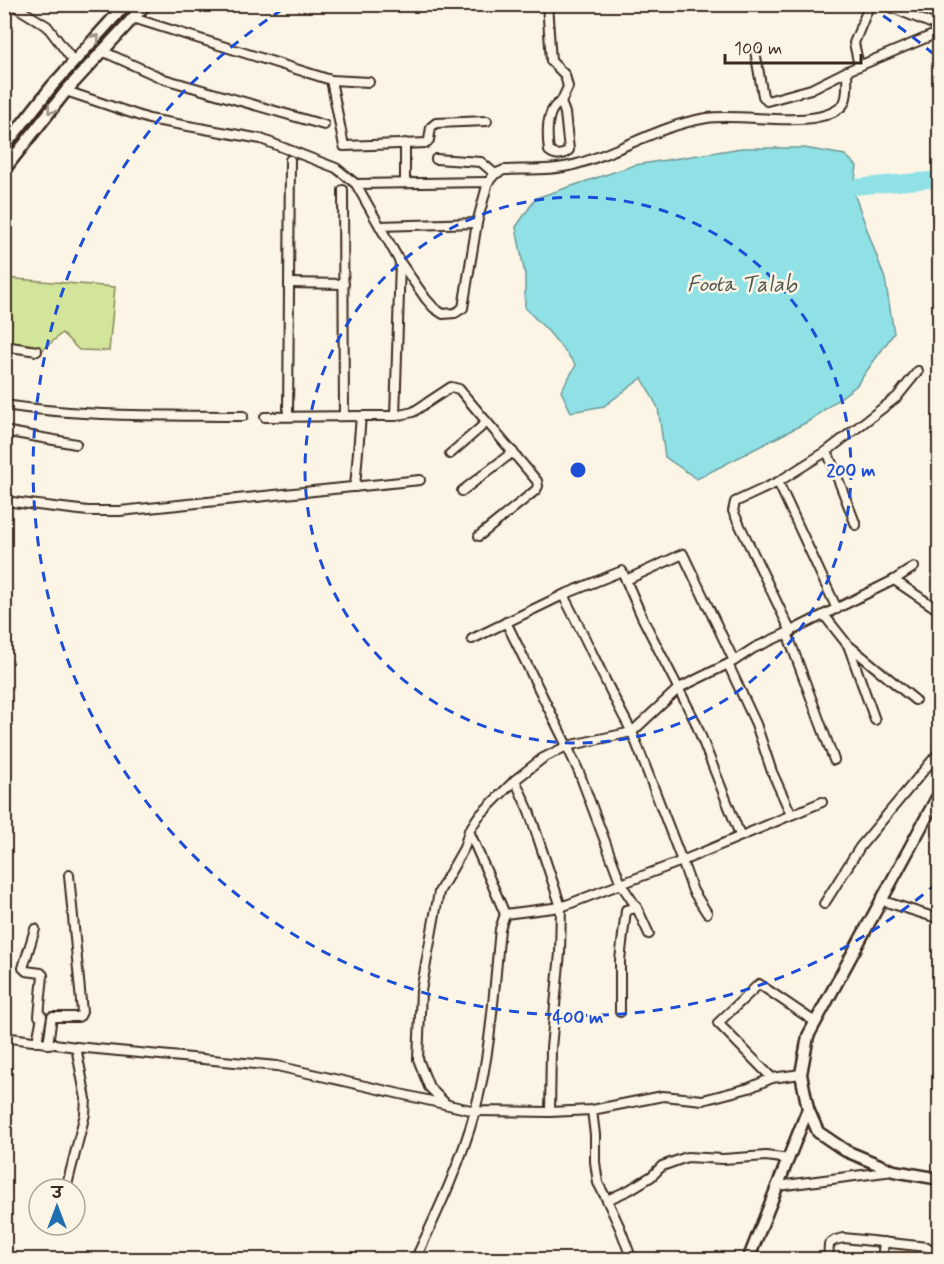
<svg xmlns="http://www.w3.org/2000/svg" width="944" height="1264" viewBox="0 0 944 1264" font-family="Mynerve,'Playpen Sans Deva',sans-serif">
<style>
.green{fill:#d2e59a;stroke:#86885c;stroke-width:1.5}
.water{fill:#8fe1e6;stroke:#6d9896;stroke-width:1.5}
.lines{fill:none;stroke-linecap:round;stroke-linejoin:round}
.river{stroke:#8fe1e6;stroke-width:16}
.street-casing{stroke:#3b2a1e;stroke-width:12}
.secondary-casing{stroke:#3b2a1e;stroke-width:15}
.street{stroke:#fcf5e5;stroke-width:8}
.secondary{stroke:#fcf5e5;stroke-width:10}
.oneway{stroke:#9c9082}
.ring{fill:none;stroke:#1d4ed8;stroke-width:3;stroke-dasharray:10 8}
.labels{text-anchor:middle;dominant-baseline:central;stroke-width:5;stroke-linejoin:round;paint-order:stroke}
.water-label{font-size:22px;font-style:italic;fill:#505850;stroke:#fcf5e5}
.centre{fill:#1d4ed8;stroke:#fcf5e5;stroke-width:3}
.ring-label{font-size:18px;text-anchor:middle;font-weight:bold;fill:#1d4ed8;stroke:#fcf5e5;stroke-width:5;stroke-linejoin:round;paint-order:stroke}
</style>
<rect width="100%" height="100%" fill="#fcf5e5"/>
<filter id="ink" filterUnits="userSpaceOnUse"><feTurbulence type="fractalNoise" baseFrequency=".0167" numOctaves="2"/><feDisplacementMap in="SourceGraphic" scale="12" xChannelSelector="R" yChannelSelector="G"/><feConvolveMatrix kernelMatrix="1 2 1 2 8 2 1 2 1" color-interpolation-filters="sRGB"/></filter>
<g filter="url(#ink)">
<path class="green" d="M4 278 115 287 109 351 79 350 62 333 44 349 5 344Z"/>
<path class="water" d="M742 148H804L845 155 857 166 854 187 855 196 885 279 894 333 856 386 809 421 697 479 665 457 658 408 642 378 604 406 571 412 561 391 576 365 548 331 525 308V275L516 227 536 198 635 165Z"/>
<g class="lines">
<path class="river" d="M854 187 940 179"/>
<g class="street-casing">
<g id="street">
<path d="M11 4 47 26 74 62"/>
<path d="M547 4 551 61 565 75 568 87 561 102 565 113 569 150C563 156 555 156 549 151 547 136 545 109 561 102"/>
<path d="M883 4 940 27"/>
<path d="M133 18 331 80 344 146 427 143 429 140 431 127 436 123 487 121"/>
<path d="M102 51 164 79 324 125"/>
<path d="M755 51 763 96 767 101 811 89 847 71"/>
<path d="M859 66 854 43 870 4"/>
<path d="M331 80 369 82"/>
<path d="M66 91 149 119 261 139 336 168 356 184 400 262 426 299 434 308 443 314 455 313 463 308 477 223 488 182 356 184"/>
<path d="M436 159 481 162 495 174"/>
<path d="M488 182 495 174 504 170C528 169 554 171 577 164 621 151 661 125 707 118 742 112 815 131 842 106 849 99 847 80 847 71L940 32"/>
<path d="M405 183V143"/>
<path d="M343 190 344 416"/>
<path d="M380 226 477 223"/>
<path d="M289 283 344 284"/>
<path d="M4 346 37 351"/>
<path d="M4 405C83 417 163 415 243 416"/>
<path d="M288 416 290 160"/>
<path d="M395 416 413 412 451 387 459 389 537 481 538 486 536 490 479 536"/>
<path d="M265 417 361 416"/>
<path d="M4 431 76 444"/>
<path d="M827 451 856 525"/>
<path d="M450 454 487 422"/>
<path d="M778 482 837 609"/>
<path d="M355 487 361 416H395L400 262"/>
<path d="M462 491 513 452"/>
<path d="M4 501 88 511H120L420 480"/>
<path d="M626 580 683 554 734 661 730 663"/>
<path d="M894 580 940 611"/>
<path d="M563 595 622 571 642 617 695 721 740 835"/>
<path d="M824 615 847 644 915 700"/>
<path d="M791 632 733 511 735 502 778 482 827 451 897 397 918 371"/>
<path d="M787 633 894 580 914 567"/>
<path d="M472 639 563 595C587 640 607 687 632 732L567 746 579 772 621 884 561 907 560 953 551 1048 550 1112"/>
<path d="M848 645 875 720"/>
<path d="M734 661 754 648 787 633 834 760"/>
<path d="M791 814 772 772 756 724 728 664 679 688 632 732 682 861 822 802"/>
<path d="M469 831 505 914 561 907 529 811 515 780 543 758 567 746 506 622"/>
<path d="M880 900 940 919"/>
<path d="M824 904 860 847 940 751"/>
<path d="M35 929 23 968 26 971 41 973 43 975 39 1016H42L37 1042"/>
<path d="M649 934 637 908 621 884 682 861 693 891 707 913"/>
<path d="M620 1012V960L626 910 637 908"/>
<path d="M4 1037 76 1047 277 1066 475 1111 550 1112 592 1110 663 1096 703 1100 749 1088 772 1078 801 1074"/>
<path d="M48 1044 52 1017H78L80 1016 82 1012 69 875"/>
<path d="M772 1078 718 1023 759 984 815 1022"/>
<path d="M446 1104 429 1087 418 1059 421 991 439 892 464 848 469 831 478 817 515 780"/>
<path d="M592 1110 595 1135V1162L598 1183 607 1200"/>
<path d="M778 1186 893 1171"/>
<path d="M66 1189 85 1114 86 1099 76 1047"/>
<path d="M415 1260C438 1211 461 1163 475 1111 491 1052 494 990 500 929L505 914"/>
<path d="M632 1260 620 1228 607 1200 629 1190 652 1176 662 1166 687 1157 723 1159 766 1156 789 1159"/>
<path d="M828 1260 829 1244 835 1240 844 1238 927 1247 934 1252V1260"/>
<path d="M882 1260 884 1242"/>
</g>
</g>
<g class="secondary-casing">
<g id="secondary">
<path d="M4 147 52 86 126 4"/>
<path d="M4 170 66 91 146 4"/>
<path d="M940 792 808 1036 801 1074 808 1109 818 1132 846 1151 894 1171 940 1179"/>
<path d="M748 1260 808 1109"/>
</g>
</g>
<use href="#street" class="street"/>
<use href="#secondary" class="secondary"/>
</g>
<defs><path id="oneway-chevron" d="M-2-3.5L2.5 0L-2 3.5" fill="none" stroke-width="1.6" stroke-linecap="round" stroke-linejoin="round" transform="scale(1.5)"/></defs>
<g class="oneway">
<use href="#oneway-chevron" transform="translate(96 38) rotate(-48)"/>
<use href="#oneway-chevron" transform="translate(51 110) rotate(129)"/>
</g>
</g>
<g class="ring">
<circle cx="578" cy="470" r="273"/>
<path d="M937 883A547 547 0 1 1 288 6M868 6A547 547 0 0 1 937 57"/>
</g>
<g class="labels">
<g class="water-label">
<text x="742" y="285">Foota Talab</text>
</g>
</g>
<circle cx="578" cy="470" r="9" class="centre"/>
<g class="ring-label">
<text x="851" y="476">200 m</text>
<text x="578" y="1023">400 m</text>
</g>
<rect width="944" height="1264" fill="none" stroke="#fcf5e5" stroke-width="24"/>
<rect x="12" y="12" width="920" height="1240" fill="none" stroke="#3b2a1e" stroke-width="2" filter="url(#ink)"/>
<g transform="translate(57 1207)"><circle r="28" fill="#fcf5e5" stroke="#afa495" stroke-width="1.5"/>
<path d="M0-4.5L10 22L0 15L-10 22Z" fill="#1f6fb2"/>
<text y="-9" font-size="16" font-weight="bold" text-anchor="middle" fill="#3b2a1e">उ</text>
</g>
<path d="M725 54v9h136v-9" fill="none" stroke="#3b2a1e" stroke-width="3"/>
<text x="734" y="54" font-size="18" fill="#3b2a1e" stroke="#fcf5e5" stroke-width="4.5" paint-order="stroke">100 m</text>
</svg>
